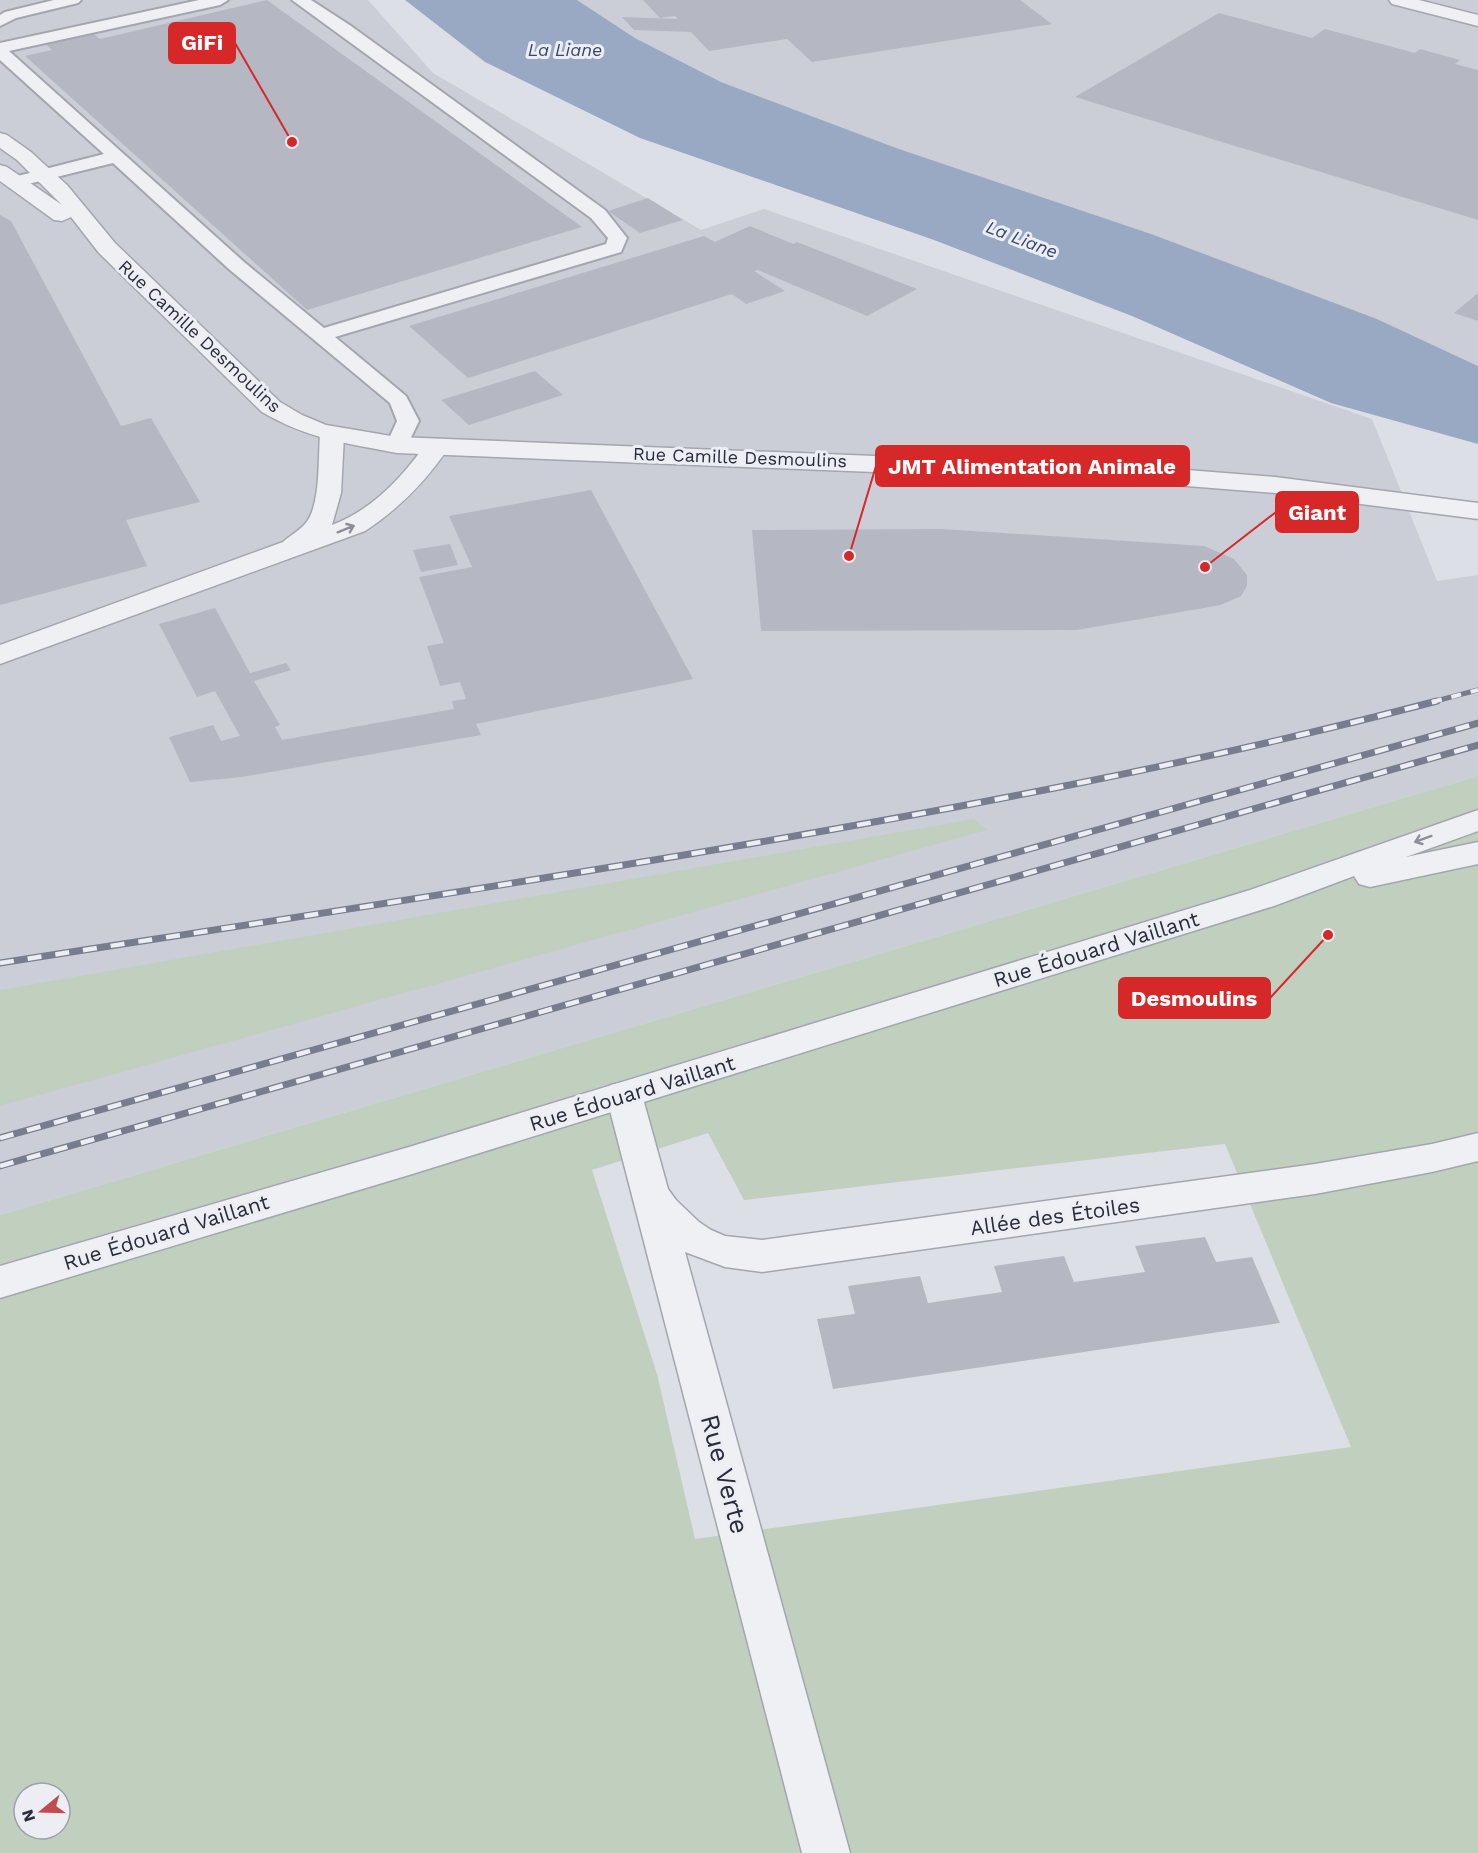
<svg xmlns="http://www.w3.org/2000/svg" width="1478" height="1853" viewBox="0 0 1478 1853" font-family="'Work Sans',sans-serif">
<style>
.built{fill:#cbced7}
.green{fill:#c1cfbf;fill-rule:evenodd}
.water{fill:#9aa9c3}
.building{fill:#b5b8c2}
.lines{fill:none;stroke-linecap:round;stroke-linejoin:round}
.service-casing{stroke:#a3a6af;stroke-width:4}
.minor-casing{stroke:#a3a6af;stroke-width:3}
.tertiary-casing{stroke:#a3a6af;stroke-width:3}
.service{fill:#eff0f4;fill-rule:evenodd}
.minor{fill:#eff0f4;fill-rule:evenodd}
.tertiary{fill:#eff0f4;fill-rule:evenodd}
.rail-far1-casing{stroke:#787d8e;stroke-width:5}
.rail-casing{stroke:#787d8e;stroke-width:7}
.rail-far1{stroke:#eceef4;stroke-width:4;stroke-dasharray:10;stroke-linecap:butt}
.rail{stroke:#eceef4;stroke-width:4.5;stroke-dasharray:14;stroke-linecap:butt}
.oneway{stroke:#8c8e98}
.labels{text-anchor:middle;dominant-baseline:central;stroke-width:6;stroke-linejoin:round;paint-order:stroke}
.far-water-label{font-size:18px;font-style:italic;fill:#35476b;stroke:#eceef4}
.far-street-label{font-size:18px;fill:#282c3b;stroke:#eceef4}
.street-label{font-size:21px;fill:#282c3b;stroke:#eceef4}
.near-street-label{font-size:26px;fill:#282c3b;stroke:#eceef4}
.leader{fill:none;stroke:#d62828;stroke-width:2}
.callout-dot{fill:#d62828;stroke:#eceef4;stroke-width:2}
.callout{fill:#d62828;stroke:#d62828;stroke-width:2}
.callout-label{font-size:22px;text-anchor:middle;font-weight:bold;fill:#fff}
</style>
<rect width="100%" height="100%" fill="#dddfe6"/>
<g class="built">
<path d="M0 0H368L433 73 701 230 764 209 1372 419 1437 581 1478 575V776L0 1215Z"/>
<path d="M577 0H1478V366L1377 319 899 149 721 82 635 38Z"/>
</g>
<g class="green">
<path d="M1478 776V1853H0V1215ZM708 1133 744 1200 1225 1144 1351 1447 695 1539 657 1374 592 1170ZM24 1793H60V1829H24Z"/>
<path d="M974 819 987 830 0 1106V990Z"/>
</g>
<path class="water" d="M405 0H577L635 38 721 82 899 149 1151 234 1377 319 1478 366V444L1331 403 1132 316 934 240 640 138 485 62Z"/>
<g class="building">
<path d="M267 0 582 227 307 310 25 56 52 50 43 42 90 31 100 39Z"/>
<path d="M643 0H1020L1052 24 812 62 787 39 709 51 691 32 634 30 622 17 678 19 675 16 660 18Z"/>
<path d="M1219 13 1312 38 1325 29 1415 53 1420 49 1460 60 1455 64 1478 70V220L1075 97Z"/>
<path d="M648 198 683 220 640 233 608 211Z"/>
<path d="M0 215 11 221 121 426 151 418 200 502 126 520 147 566 0 605Z"/>
<path d="M750 226 793 244 797 242 917 289 867 316 758 270 754 271 785 291 746 304 732 294 468 378 409 326 704 236 715 242Z"/>
<path d="M1478 293V321L1454 313Z"/>
<path d="M535 371 563 395 469 425 441 400Z"/>
<path d="M591 490 693 679 476 724 481 735 242 777 190 782 169 737 213 725 221 741 240 736 215 691 197 697 159 624 215 608 250 673 286 663 291 670 254 681 280 725 275 727 282 740 454 709 452 701 466 699 460 682 440 686 427 646 444 643 419 577 472 567 449 516Z"/>
<path d="M941 529 1204 546 1234 559 1247 575V586L1241 596 1221 605 1077 630 761 631 752 530Z"/>
<path d="M450 544 458 565 421 572 413 550Z"/>
<path d="M1205 1237 1216 1262 1252 1257 1280 1323 833 1389 817 1319 855 1314 848 1286 920 1276 928 1303 1002 1292 994 1266 1064 1256 1074 1282 1145 1272 1135 1246Z"/>
</g>
<g class="lines">
<g class="service-casing">
<g id="service">
<path d="M54 0H81L78 3 16 18 0 26V15L5 12Z"/>
<path d="M199 0H228L220 5 9 51 244 262 324 328 606 244 608 238 591 218 292 0H311L351 26 605 210 627 238 621 252 335 337 406 396 419 421 405 450 397 452 389 450 386 445 397 421 390 403 230 270 113 163 16 187 10 186 7 182 10 178 104 154 0 60V43Z"/>
</g>
</g>
<g class="minor-casing">
<g id="minor">
<path d="M1389 0H1419L1478 15V26L1392 4Z"/>
<path d="M332 428 341 430 344 435 341 493 332 525C372 510 403 477 427 442L436 439 445 442 449 447C426 481 400 508 365 531L0 664V645L283 542C289 536 299 531 305 524 321 506 318 459 320 435L323 430Z"/>
<path d="M624 1082 637 1085 642 1095 668 1189 676 1200 699 1222 711 1230 725 1236 762 1240 1315 1164 1432 1144 1478 1133V1161L1432 1172 1315 1194 762 1272 725 1267 685 1252 850 1853H802L606 1095 611 1085Z"/>
</g>
</g>
<g class="tertiary-casing">
<g id="tertiary">
<path d="M0 133 7 135 31 152 67 185 115 243 280 402 302 415 326 425 397 437 1149 467 1275 477 1478 503V519L1275 493 1149 483 397 453C346 443 308 439 262 412L99 253 71 217 62 221 54 220 0 181V165L7 167 62 205 17 160 0 148Z"/>
<path d="M1478 810V831L1406 857 1478 842V864L1370 887 1359 884 1354 876 1274 906 409 1175 0 1298V1266L409 1147 1250 890Z"/>
</g>
</g>
<use href="#service" class="service"/>
<use href="#minor" class="minor"/>
<use href="#tertiary" class="tertiary"/>
<g class="rail-far1-casing">
<path id="rail-far1" d="M1432 702 1478 690"/>
</g>
<g class="rail-casing">
<g id="rail">
<path d="M0 963C232 927 465 892 696 853 945 811 1193 765 1437 701"/>
<path d="M0 1138 1478 723"/>
<path d="M0 1166 1478 745"/>
</g>
</g>
<use href="#rail-far1" class="rail-far1"/>
<use href="#rail" class="rail"/>
</g>
<defs><path id="oneway-shaft" d="M-6 0H5M1.5-3L5.5 0L1.5 3" fill="none" stroke-width="1.6" stroke-linecap="round" stroke-linejoin="round" transform="scale(1.5)"/></defs>
<g class="oneway">
<use href="#oneway-shaft" transform="translate(346 529) rotate(-22)"/>
<use href="#oneway-shaft" transform="translate(1423 839) rotate(160)"/>
</g>
<g class="labels">
<g class="far-water-label">
<text x="565" y="49">La Liane</text>
<text transform="translate(1022 239) rotate(21)">La Liane</text>
</g>
<g class="far-street-label">
<text transform="translate(200 336) rotate(43)">Rue Camille Desmoulins</text>
<text transform="translate(740 457) rotate(2)">Rue Camille Desmoulins</text>
</g>
<g class="street-label">
<text transform="translate(1096 949) rotate(-17)">Rue Édouard Vaillant</text>
<text transform="translate(632 1093) rotate(-17)">Rue Édouard Vaillant</text>
<text transform="translate(1055 1216) rotate(-8)">Allée des Étoiles</text>
<text transform="translate(166 1232) rotate(-17)">Rue Édouard Vaillant</text>
</g>
<g class="near-street-label">
<text transform="translate(725 1474) rotate(75)">Rue Verte</text>
</g>
</g>
<path class="leader" d="M292 142L235 43M849 556L876 466M1205 567L1276 512M1328 935L1270 998"/>
<g class="callout-dot">
<circle cx="292" cy="142" r="6"/>
<circle cx="849" cy="556" r="6"/>
<circle cx="1205" cy="567" r="6"/>
<circle cx="1328" cy="935" r="6"/>
</g>
<g class="callout">
<rect x="169" y="23" width="66" height="40" rx="6"/>
<rect x="876" y="446" width="313" height="40" rx="6"/>
<rect x="1276" y="492" width="82" height="40" rx="6"/>
<rect x="1119" y="978" width="151" height="40" rx="6"/>
</g>
<g class="callout-label">
<text x="202" y="50">GiFi</text>
<text x="1032" y="474">JMT Alimentation Animale</text>
<text x="1317" y="520">Giant</text>
<text x="1194" y="1006">Desmoulins</text>
</g>
<g transform="translate(42 1811) rotate(251)"><circle r="28" fill="#eceef4" stroke="#9ea0aa" stroke-width="1.5"/>
<path d="M0-4.5L10 22L0 15L-10 22Z" fill="#c34a4e"/>
<text y="-9" font-size="16" font-weight="bold" text-anchor="middle" fill="#282c3b">N</text>
</g>
</svg>
